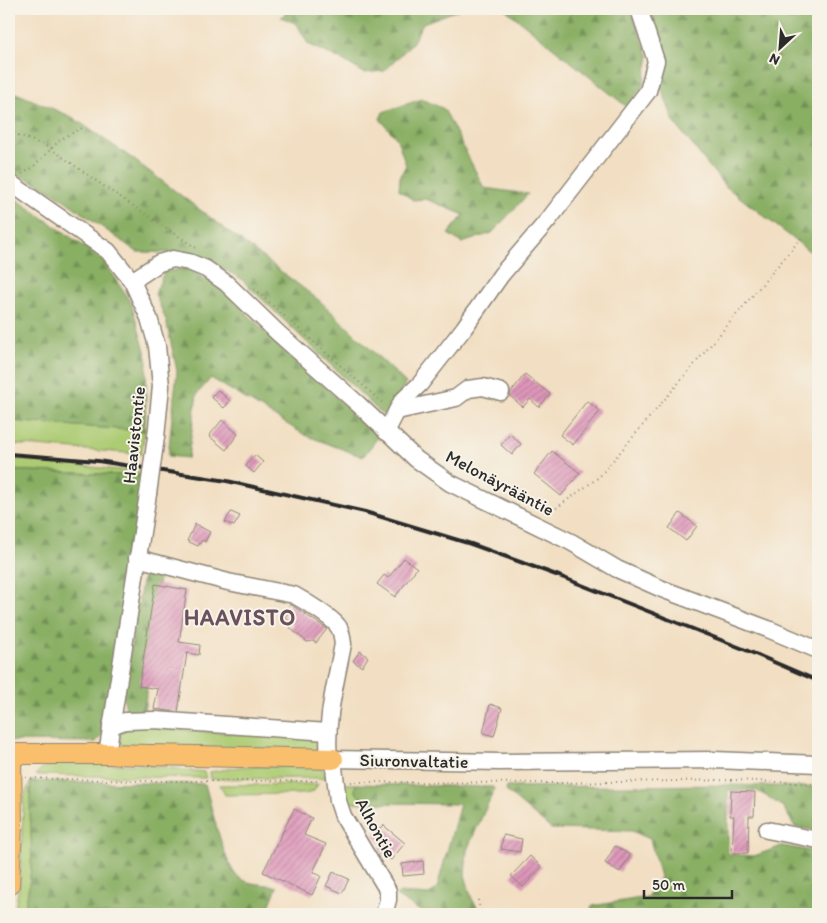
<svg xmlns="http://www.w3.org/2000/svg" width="827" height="923" viewBox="0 0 827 923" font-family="Itim,sans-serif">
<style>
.grass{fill:#accb72;stroke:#6c7b4e}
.forest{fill:url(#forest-firs);stroke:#5a6d48}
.building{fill:url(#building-hatch)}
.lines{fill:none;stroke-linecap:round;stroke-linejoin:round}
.minor-casing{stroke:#8e8577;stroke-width:19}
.major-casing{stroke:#8e8577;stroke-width:22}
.path{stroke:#8e8577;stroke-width:2;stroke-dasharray:1 4;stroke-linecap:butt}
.minor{stroke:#fff;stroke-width:16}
.major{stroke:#f9bf6c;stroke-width:20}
.rail{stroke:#2b2b2b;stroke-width:4}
.minor-bridge-casing{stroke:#8e8577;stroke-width:19;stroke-linecap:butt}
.minor-bridge{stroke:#fff;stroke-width:16}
.labels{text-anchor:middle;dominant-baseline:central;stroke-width:4;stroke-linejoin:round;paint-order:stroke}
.street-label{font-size:18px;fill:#2b2b2b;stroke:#f7f3e8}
.district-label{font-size:22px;font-weight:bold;letter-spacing:1px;fill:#6a515d;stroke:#f7f3e8}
</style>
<defs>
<pattern id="forest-firs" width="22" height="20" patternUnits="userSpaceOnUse" patternTransform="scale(1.25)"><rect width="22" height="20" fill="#89af64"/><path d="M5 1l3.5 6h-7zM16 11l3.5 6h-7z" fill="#708f53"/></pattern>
<pattern id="building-hatch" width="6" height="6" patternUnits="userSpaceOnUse" patternTransform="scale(1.25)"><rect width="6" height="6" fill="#de97ba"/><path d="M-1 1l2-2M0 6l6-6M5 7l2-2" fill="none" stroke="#b47b97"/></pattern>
</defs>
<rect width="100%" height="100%" fill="#f7f3e8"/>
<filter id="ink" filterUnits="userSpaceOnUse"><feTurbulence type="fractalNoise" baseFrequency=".02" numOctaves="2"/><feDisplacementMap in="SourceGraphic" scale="10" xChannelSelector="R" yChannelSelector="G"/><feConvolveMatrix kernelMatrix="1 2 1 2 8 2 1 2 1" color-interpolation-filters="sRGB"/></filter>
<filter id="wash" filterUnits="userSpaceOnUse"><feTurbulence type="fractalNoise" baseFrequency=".0096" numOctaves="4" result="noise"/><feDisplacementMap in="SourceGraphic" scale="20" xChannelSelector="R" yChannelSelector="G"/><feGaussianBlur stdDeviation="1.12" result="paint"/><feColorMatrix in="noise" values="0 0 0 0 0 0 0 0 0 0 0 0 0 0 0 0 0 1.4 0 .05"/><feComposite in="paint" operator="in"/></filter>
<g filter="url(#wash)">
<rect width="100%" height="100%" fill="#f2dfc3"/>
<g class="grass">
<path d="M9 421 145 431 141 454 9 444Z"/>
<path d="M9 458 146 473V476L9 470Z"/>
<path d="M154 724 157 729 324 738 325 753 124 747 120 743V734L128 728Z"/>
<path d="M60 763 148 765 204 772 206 778 35 775 42 768Z"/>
<path d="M245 766H315L322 769 327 778 211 779 210 772Z"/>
<path d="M31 781C28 810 33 839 31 868 30 883 27 899 23 914H14L20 881 23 808 24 796Z"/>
<path d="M318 784 313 792 305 794 225 795 220 785Z"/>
<path d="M340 784H356L355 792 367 803 343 802Z"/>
</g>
<g class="forest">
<path d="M291 9H456L458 10 423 23 413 42 385 71 364 73 346 62 308 44 297 24 281 17Z"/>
<path d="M505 9H630L649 57 643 86 627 107Z"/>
<path d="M646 9H818V258L724 185 674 122 659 82 665 59Z"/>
<path d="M9 90 72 117 133 159 320 301 406 383 385 417 240 278 193 253 137 252 50 190 9 170Z"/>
<path d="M422 99 444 109 484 188 528 194 492 233 462 243 448 234 464 215 426 199 413 200 399 190 400 177 406 165 397 139 380 119 383 112Z"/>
<path d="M9 194 102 259 131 303 147 358 145 431 9 421Z"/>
<path d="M186 268 222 288 270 337 379 436 363 457 305 435 211 378 197 394 188 458 168 456 177 371 166 320 155 294 164 272Z"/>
<path d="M9 470 146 476 105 731 96 742 9 741Z"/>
<path d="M152 571 157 573 159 579 139 686 147 687 144 713 135 715 126 709 123 696 143 576 146 572Z"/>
<path d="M31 781 205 784C210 802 225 866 237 876 249 886 263 883 277 887L266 914H23C27 899 30 883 31 868 33 839 28 810 31 781Z"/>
<path d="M356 784 493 787 494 790 467 850 465 875 472 899 478 908 485 914H425L396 896 400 893 429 895 437 888 460 804 367 803 355 792Z"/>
<path d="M728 785 818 787V831L795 827 783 807 768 797 755 790H728V854L754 856 782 846 818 852V914H589L592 906 647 897 660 877 650 839 632 831 551 829 506 791 507 787Z"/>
</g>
<g id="blocks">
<g class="building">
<path d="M525 374 550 394 539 407 530 399 523 407 510 396 511 392Z"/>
<path d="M218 390 230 401 224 408 211 397Z"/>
<path d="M587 401 600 411 573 445 560 435Z"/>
<path d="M222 420 238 434 226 450 209 436Z"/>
<path d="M510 434 521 444 512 455 501 445Z"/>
<path d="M552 451 580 473 561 496 534 474Z"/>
<path d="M255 455 263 462 254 473 246 466Z"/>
<path d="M231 512 240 516 234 526 225 522Z"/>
<path d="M680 513 697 526 686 541 669 528Z"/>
<path d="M195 524 210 532 205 542 202 540 198 546 187 541Z"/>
<path d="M404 558 417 568 395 597 377 584 384 575 388 578Z"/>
<path d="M155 584 187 590 179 642 200 645 199 655 187 653 178 712 154 709 158 689 139 686Z"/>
<path d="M290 604 327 629 316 643 313 641 307 642 290 628 293 624 285 617 291 610 288 607Z"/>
<path d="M360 651 368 657 362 667 353 661Z"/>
<path d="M490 704 502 708 494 736 483 733Z"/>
<path d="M731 791 755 792 754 816H749L748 853H732L734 816H730Z"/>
<path d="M294 809 312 818 304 835 326 844 313 872 321 876 312 895 263 872Z"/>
<path d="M383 825 405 843 391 860 378 850 383 844 373 836Z"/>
<path d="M503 835 522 839 520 852 501 849Z"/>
<path d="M615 846 630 855 620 872 605 863Z"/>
<path d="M530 856 542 867 523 887 511 876Z"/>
<path d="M423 861 424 874 403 876 402 864Z"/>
<path d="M333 872 349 879 342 893 326 886Z"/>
</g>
</g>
</g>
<g filter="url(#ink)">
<use href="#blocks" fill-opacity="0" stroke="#8e8577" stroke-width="1"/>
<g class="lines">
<g class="minor-casing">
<g id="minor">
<path d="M9 182 108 251 132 281 149 318 157 346 161 386 156 437"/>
<path d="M132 281 159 263 173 259 189 262 206 269 226 283 278 333 358 404 416 459 450 483 571 542 617 569 662 589 768 629 818 650"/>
<path d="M397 411 456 398 468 389 483 387 501 392"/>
<path d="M386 432 402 401 420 384 464 328 501 275 549 219 648 91 656 61 639 9"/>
<path d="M137 558 228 582 294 595C303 600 331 617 337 625 342 630 342 638 343 644 336 682 325 720 329 759"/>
<path d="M111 726 125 721 155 720 328 732"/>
<path d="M107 754 148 494"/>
<path d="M767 830 818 840"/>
<path d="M384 914 388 900V891L343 816 338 801 333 759 500 762 714 760 818 764"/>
</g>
</g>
<g class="major-casing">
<g id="major">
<path d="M9 754H107L333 759"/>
<path d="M9 885 12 827 11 754"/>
</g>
</g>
<g class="path">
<path d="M9 131 50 148 102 185 199 250"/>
<path d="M22 174 32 168 61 139 84 127"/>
<path d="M254 289 385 405"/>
<path d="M548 514 599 477 803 236"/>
<path d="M26 778 138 781H321"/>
<path d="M351 782 556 783 734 780 818 784"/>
<path d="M478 900 481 914"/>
</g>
<use href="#minor" class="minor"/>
<use href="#major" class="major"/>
<path class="rail" d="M9 454 98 461 227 481 365 512 471 544 559 576 741 648 818 681"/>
<g class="minor-bridge-casing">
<path id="minor-bridge" d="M148 494 156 437"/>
</g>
<use href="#minor-bridge" class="minor-bridge"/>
</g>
</g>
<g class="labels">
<g class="street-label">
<text transform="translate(134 435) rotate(-84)">Haavistontie</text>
<text transform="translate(500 483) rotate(28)">Melonäyrääntie</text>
<text transform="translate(414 761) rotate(1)">Siuronvaltatie</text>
<text transform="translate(376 828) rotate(61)">Alhontie</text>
</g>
<g class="district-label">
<text x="240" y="617">HAAVISTO</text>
</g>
</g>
<rect width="827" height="923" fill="none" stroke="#f7f3e8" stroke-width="30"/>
<g transform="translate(780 48) rotate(206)" stroke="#f7f3e8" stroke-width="4" paint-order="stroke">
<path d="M0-4L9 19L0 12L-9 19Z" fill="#2b2b2b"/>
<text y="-8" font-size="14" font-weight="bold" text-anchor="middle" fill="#2b2b2b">N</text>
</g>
<path d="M644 890v8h88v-8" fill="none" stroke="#2b2b2b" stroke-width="2.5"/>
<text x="652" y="890" font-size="15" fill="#2b2b2b" stroke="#f7f3e8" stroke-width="4" paint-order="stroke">50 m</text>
</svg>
